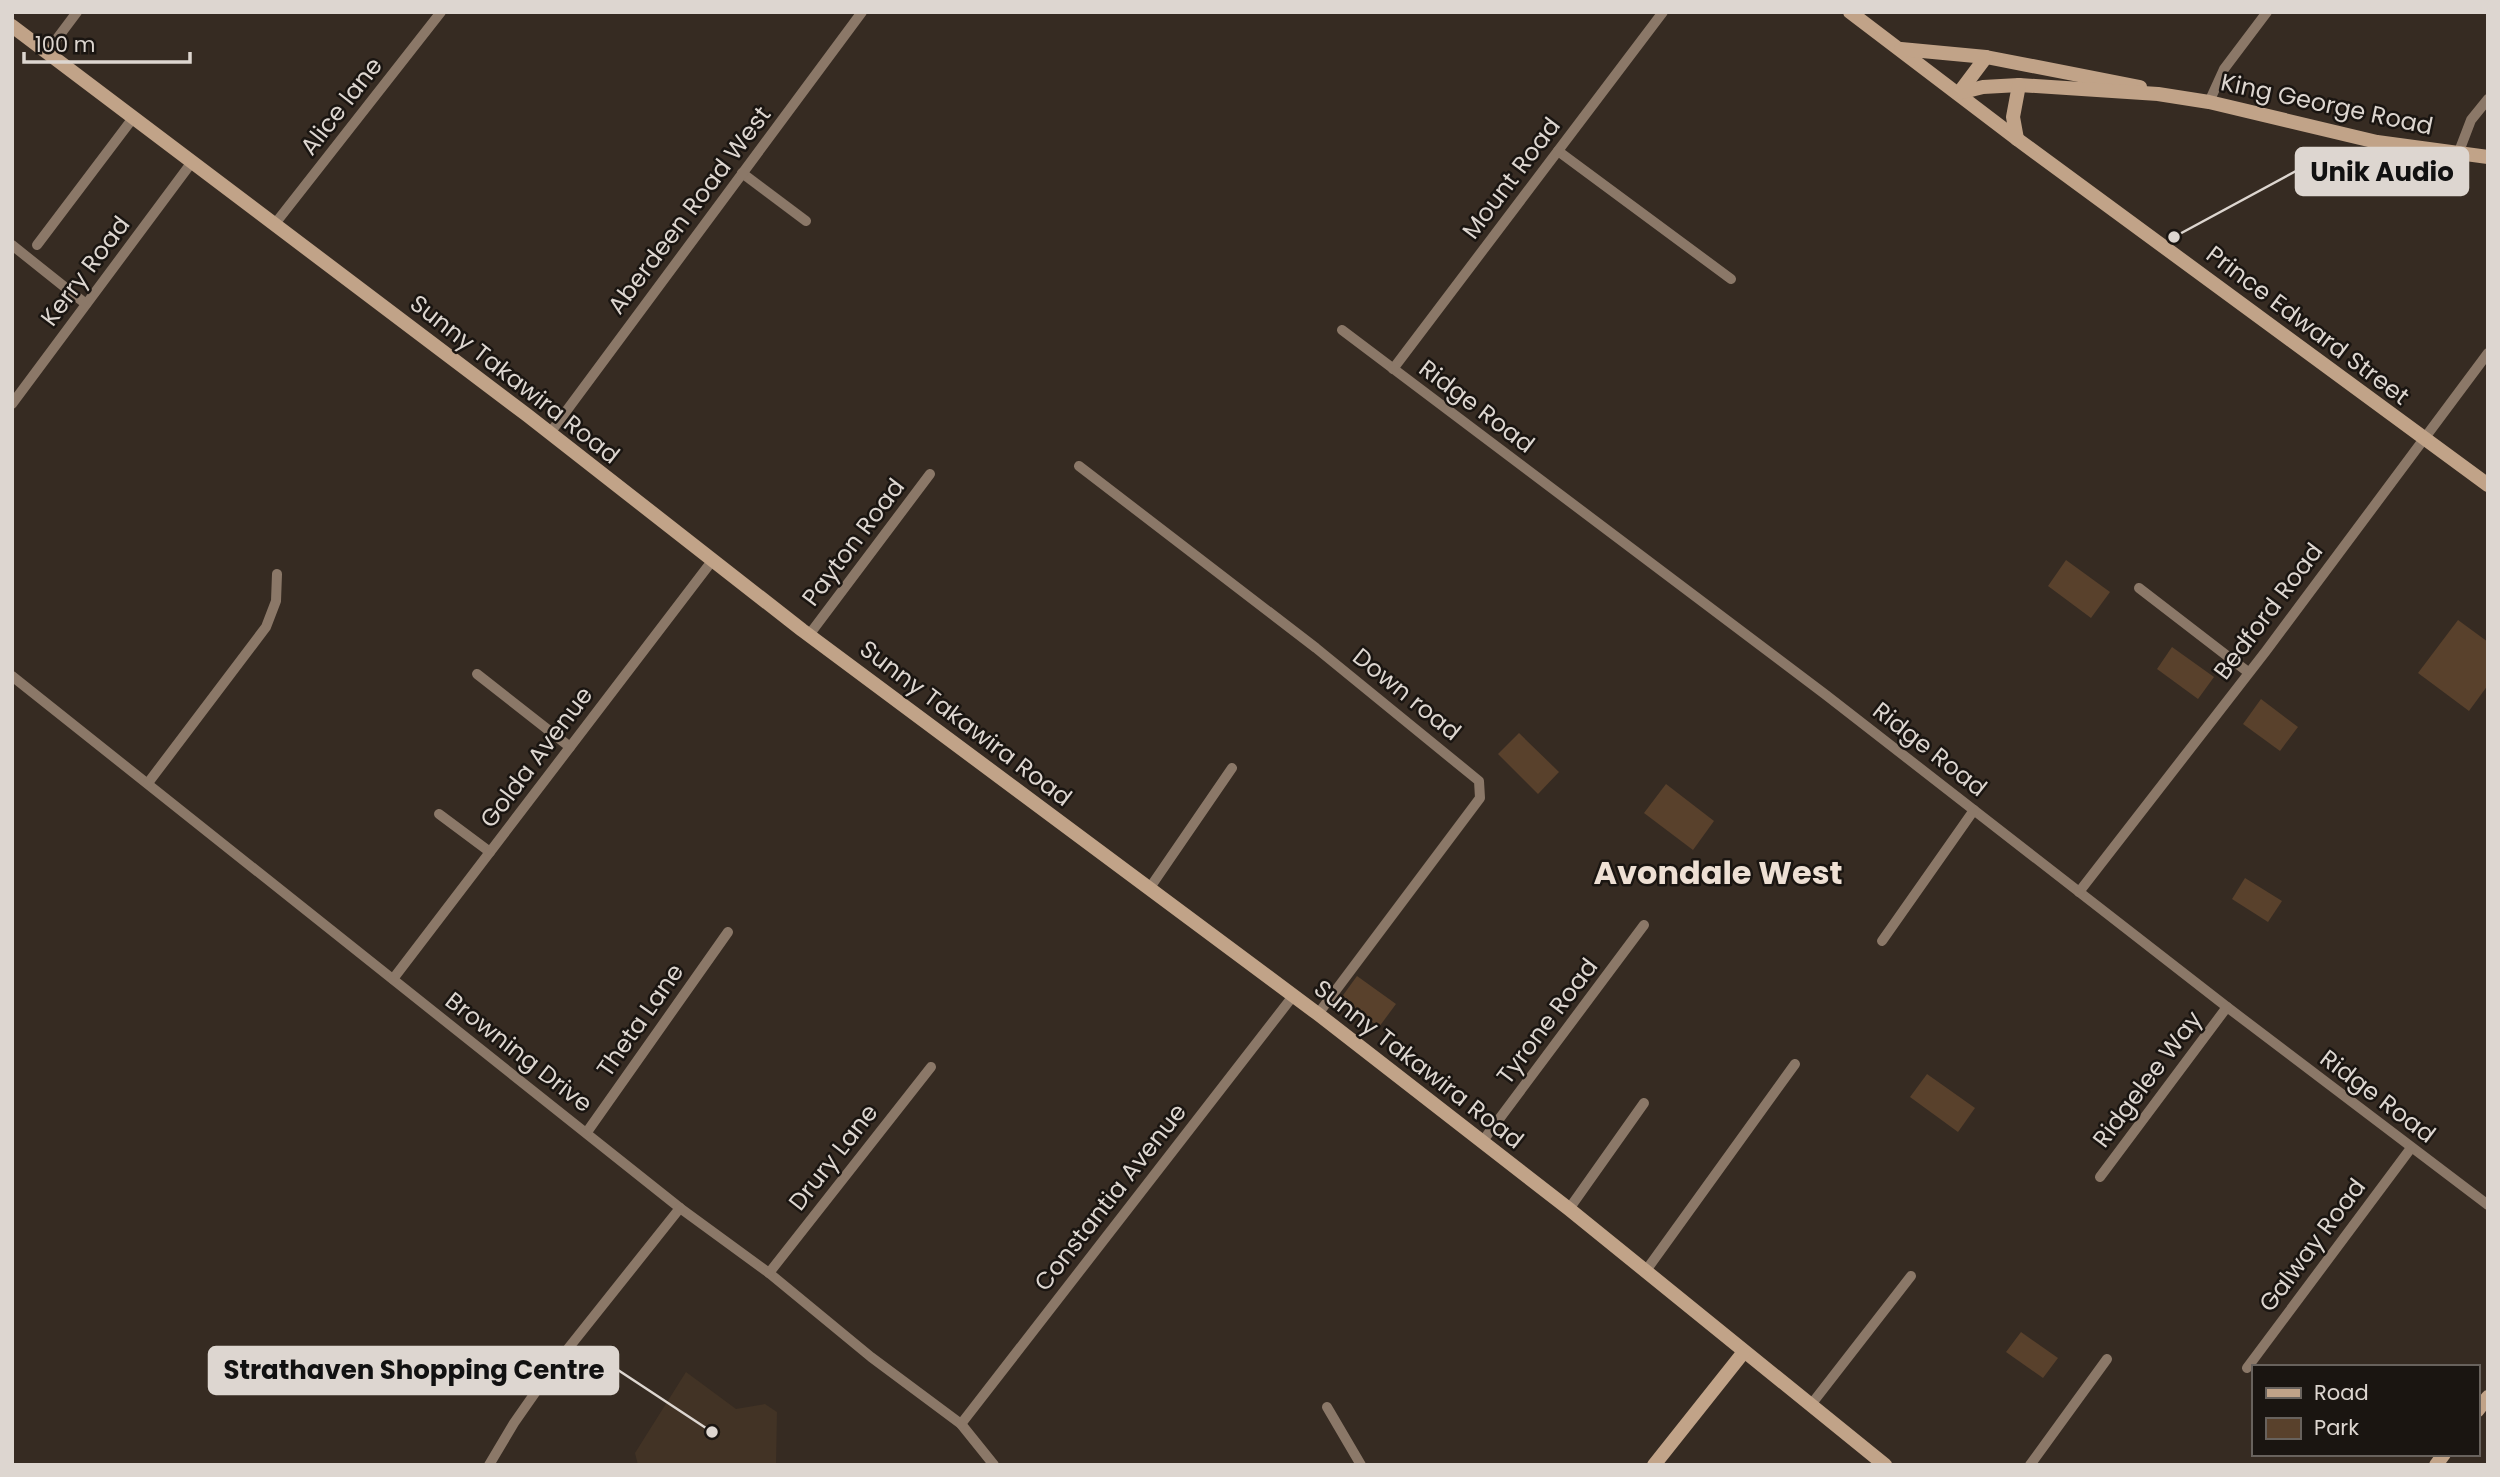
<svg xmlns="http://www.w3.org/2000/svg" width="2500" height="1477" viewBox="0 0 2500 1477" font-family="Poppins,sans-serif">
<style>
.built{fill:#423325}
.green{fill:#59412c}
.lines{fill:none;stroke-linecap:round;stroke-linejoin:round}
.street{stroke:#8b7868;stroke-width:10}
.secondary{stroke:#c1a388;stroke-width:14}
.labels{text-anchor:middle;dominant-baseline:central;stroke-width:5;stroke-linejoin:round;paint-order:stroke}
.street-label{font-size:24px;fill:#ddd6d0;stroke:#1a1511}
.district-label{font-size:32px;font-weight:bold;fill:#eee0d4;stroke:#1a1511}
.leader{fill:none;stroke:#ddd6d0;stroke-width:2.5}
.callout-dot{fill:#ddd6d0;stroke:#1a1511;stroke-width:2.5}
.callout{fill:#ddd6d0;stroke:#ddd6d0;stroke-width:2.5}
.callout-label{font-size:26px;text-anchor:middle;font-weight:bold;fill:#111}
</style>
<rect width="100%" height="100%" fill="#362b22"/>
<path class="built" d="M686 1372 736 1409 765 1404 777 1412 776 1465H638L635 1453Z"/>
<g class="green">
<path d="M2066 560 2110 592 2091 618 2048 586Z"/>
<path d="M2458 620 2488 642V685L2469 711 2418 673Z"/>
<path d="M2172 647 2214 677 2198 699 2157 669Z"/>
<path d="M2261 699 2298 727 2280 751 2243 724Z"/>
<path d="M1519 733 1559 772 1538 794 1498 754Z"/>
<path d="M1666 784 1714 821 1693 850 1644 813Z"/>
<path d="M2245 878 2282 901 2268 922 2232 899Z"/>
<path d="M1357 976 1396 1004 1379 1027 1341 998Z"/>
<path d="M1927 1074 1975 1108 1958 1132 1910 1097Z"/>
<path d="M2021 1332 2058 1358 2043 1378 2006 1352Z"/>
</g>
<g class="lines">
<g class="street">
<path d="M47 52 77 12"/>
<path d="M2209 102 2224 69 2267 12"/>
<path d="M1558 151 1731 279"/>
<path d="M2458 154 2471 120 2488 99"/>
<path d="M742 173 806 221"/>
<path d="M274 225 441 12"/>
<path d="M12 245 86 304"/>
<path d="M37 245 133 118"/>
<path d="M1342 330 1826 695 2227 1007 2488 1205"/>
<path d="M1393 369 1663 12"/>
<path d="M12 404 192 162"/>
<path d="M550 433 862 12"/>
<path d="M1079 466 1316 648 1479 781 1480 798 1318 1014"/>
<path d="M2139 588 2248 672"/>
<path d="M809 635 930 474"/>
<path d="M477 674 570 747"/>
<path d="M12 676 680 1208 769 1273 871 1357 961 1424 994 1465"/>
<path d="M148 783 266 627 276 601 277 574"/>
<path d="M439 814 490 852"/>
<path d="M1149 889 1232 768"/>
<path d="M2079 892 2266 651 2488 353"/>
<path d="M1882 941 1974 810"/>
<path d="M393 979 712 561"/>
<path d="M587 1132 728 932"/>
<path d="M1482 1142 1644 925"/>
<path d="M2100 1177 2227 1007"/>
<path d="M1569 1209 1644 1103"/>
<path d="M1645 1272 1795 1064"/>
<path d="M769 1273 931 1067"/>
<path d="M2247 1368 2411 1148"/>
<path d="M1810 1406 1911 1276"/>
<path d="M1327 1407 1361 1465"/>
<path d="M961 1424 1293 996"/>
<path d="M489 1465 514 1423 551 1370 680 1208"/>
<path d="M2030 1465 2107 1359"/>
</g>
<g class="secondary">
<path d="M1850 12 2017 139 2488 485"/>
<path d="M12 26 527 415 802 630 1318 1014 1569 1209 1885 1465"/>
<path d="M1901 49 1986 57 2140 87"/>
<path d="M1959 93 1983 87 2019 85 2158 94 2209 102 2377 142 2488 157"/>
<path d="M1959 93 1986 57"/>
<path d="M2017 139 2013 117 2019 85"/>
<path d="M2477 1411 2488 1397"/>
<path d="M1654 1465 1743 1353"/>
<path d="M2436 1465 2444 1454"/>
</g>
</g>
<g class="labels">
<g class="street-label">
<text transform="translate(2327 104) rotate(12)">King George Road</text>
<text transform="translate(341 106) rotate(-52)">Alice lane</text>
<text transform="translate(1511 178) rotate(-53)">Mount Road</text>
<text transform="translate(689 210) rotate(-53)">Aberdeen Road West</text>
<text transform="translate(85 271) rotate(-53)">Kerry Road</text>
<text transform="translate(2308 325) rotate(37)">Prince Edward Street</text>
<text transform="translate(515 379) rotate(38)">Sunny Takawira Road</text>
<text transform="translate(1477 406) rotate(37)">Ridge Road</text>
<text transform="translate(853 542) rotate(-53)">Payton Road</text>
<text transform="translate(2268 611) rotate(-53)">Bedford Road</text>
<text transform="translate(1407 694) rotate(39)">Down road</text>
<text transform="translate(966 723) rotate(37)">Sunny Takawira Road</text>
<text transform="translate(1930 749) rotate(38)">Ridge Road</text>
<text transform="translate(536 757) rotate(-53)">Golda Avenue</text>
<text transform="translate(640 1020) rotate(-55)">Theta Lane</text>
<text transform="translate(1547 1021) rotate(-53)">Tyrone Road</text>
<text transform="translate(519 1052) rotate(38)">Browning Drive</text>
<text transform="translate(1419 1064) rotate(38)">Sunny Takawira Road</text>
<text transform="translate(2147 1079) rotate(-53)">Ridgelee Way</text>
<text transform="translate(2378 1096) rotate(37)">Ridge Road</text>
<text transform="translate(833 1157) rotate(-52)">Drury Lane</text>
<text transform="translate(1110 1197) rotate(-52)">Constantia Avenue</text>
<text transform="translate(2312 1245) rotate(-53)">Galway Road</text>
</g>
<g class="district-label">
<text x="1718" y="872">Avondale West</text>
</g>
</g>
<path class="leader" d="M2174 237L2296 171M712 1432L618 1370"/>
<g class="callout-dot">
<circle cx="2174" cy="237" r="7"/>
<circle cx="712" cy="1432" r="7"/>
</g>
<g class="callout">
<rect x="2296" y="148" width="172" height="47" rx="7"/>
<rect x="209" y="1347" width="409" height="47" rx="7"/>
</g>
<g class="callout-label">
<text x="2382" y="181">Unik Audio</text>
<text x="414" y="1379">Strathaven Shopping Centre</text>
</g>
<rect width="2500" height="1477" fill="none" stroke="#ddd6d0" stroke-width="28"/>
<rect x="2252" y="1365" width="228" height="91" fill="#1a1511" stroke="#68625d" stroke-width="2"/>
<rect x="2266" y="1388" width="35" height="10" fill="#c1a388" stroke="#68625d" stroke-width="2"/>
<text x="2314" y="1400" font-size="21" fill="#ddd6d0">Road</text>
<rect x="2266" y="1418" width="35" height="21" fill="#59412c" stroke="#68625d" stroke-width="2"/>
<text x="2314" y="1435" font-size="21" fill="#ddd6d0">Park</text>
<path d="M24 52v10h166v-10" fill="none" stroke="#ddd6d0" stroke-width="3.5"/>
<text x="35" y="52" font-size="21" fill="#ddd6d0" stroke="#1a1511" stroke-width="5" paint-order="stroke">100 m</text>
</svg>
